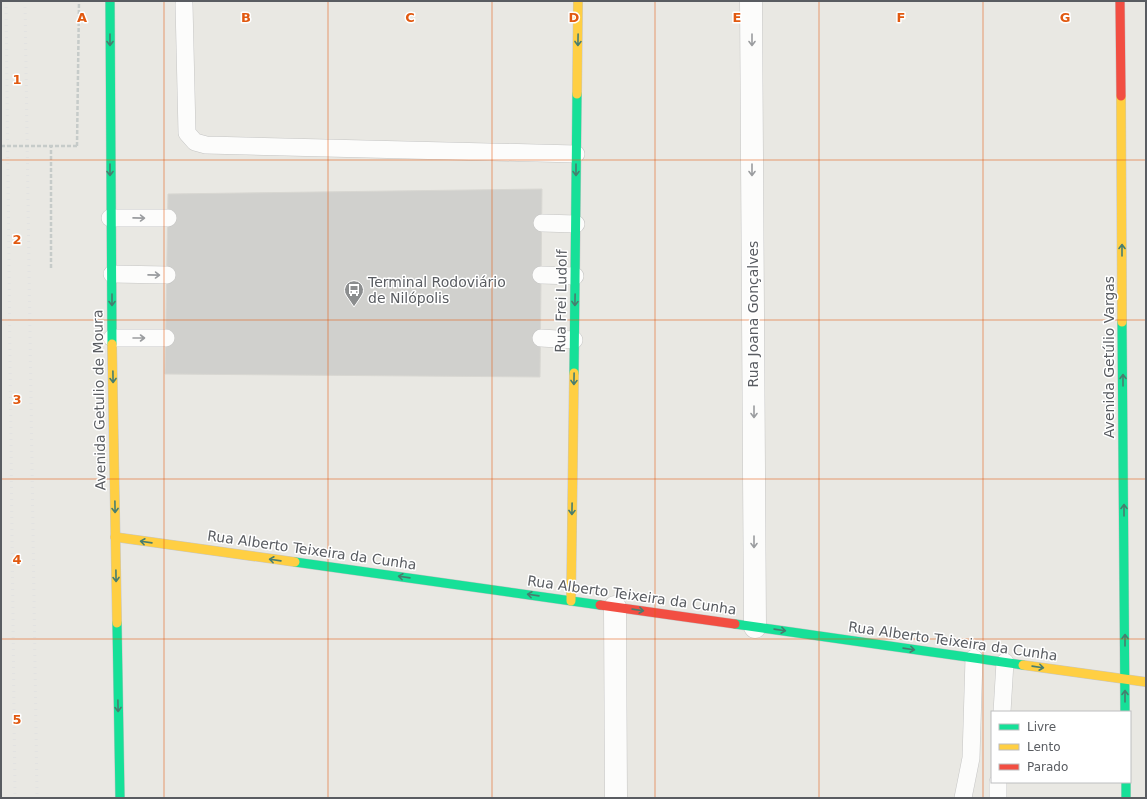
<svg xmlns="http://www.w3.org/2000/svg" width="1147" height="799" viewBox="0 0 1147 799" font-family="'DejaVu Sans',sans-serif">
<style>
.building{fill:#d0d0cd;stroke:#d8d7d2}
.lines{fill:none;stroke-linecap:round;stroke-linejoin:round}
.lane-casing{stroke:#c5c5c4;stroke-width:18}
.street-casing{stroke:#c5c5c4;stroke-width:23}
.fast-casing{stroke:#c6c6c5;stroke-width:10}
.slow-casing{stroke:#c6c6c5;stroke-width:10}
.jam-casing{stroke:#c6c6c5;stroke-width:10}
.path{stroke:#c6cbc9;stroke-width:2.5;stroke-dasharray:4 2;stroke-linecap:butt}
.lane{stroke:#fcfcfb;stroke-width:17}
.street{stroke:#fcfcfb;stroke-width:22}
.fast{stroke:#16e098;stroke-width:9}
.slow{stroke:#ffcf43;stroke-width:9}
.jam{stroke:#f24e42;stroke-width:9}
.rail{stroke:#e2e2e1;stroke-width:3;stroke-dasharray:1 5;stroke-linecap:butt}
.path-bridge{stroke:#c6cbc9;stroke-width:2.5;stroke-dasharray:4 2;stroke-linecap:butt}
.oneway{stroke:#487d6f}
.oneway2{stroke:#9a9c9f}
.grid{fill:none;stroke:#e15910;stroke-width:1;stroke-opacity:0.55}
.labels{text-anchor:middle;dominant-baseline:central;stroke-width:3;stroke-linejoin:round;paint-order:stroke}
.poi-label{font-size:14px;fill:#595c61;stroke:#fff;text-anchor:start}
.street-label{font-size:14px;fill:#595c61;stroke:#fff}
.grid-label{font-size:13px;text-anchor:middle;font-weight:bold;fill:#e15910;stroke:#fff;stroke-width:3;stroke-linejoin:round;paint-order:stroke}
</style>
<rect width="100%" height="100%" fill="#e9e8e3"/>
<path class="building" d="M542 189 540 377 165 374 168 194Z"/>
<g class="lines">
<g class="lane-casing">
<g id="lane">
<path d="M184 4 187 133 195 142 206 145 576 154"/>
<path d="M110 218H168"/>
<path d="M542 223 576 224"/>
<path d="M112 274 167 275"/>
<path d="M541 275 575 276"/>
<path d="M112 338H166"/>
<path d="M541 338 574 340"/>
<path d="M1002 712 1005 662"/>
<path d="M963 798 971 758 974 658"/>
<path d="M998 798V782"/>
</g>
</g>
<g class="street-casing">
<g id="street">
<path d="M751 1 755 627"/>
<path d="M615 607 616 798"/>
</g>
</g>
<g class="fast-casing">
<g id="fast">
<path d="M110 1 112 344"/>
<path d="M1122 322 1125 712"/>
<path d="M574 373 577 94"/>
<path d="M295 562 600 605"/>
<path d="M117 623 120 798"/>
<path d="M735 624 1023 665"/>
<path d="M1126 782V798"/>
</g>
</g>
<g class="slow-casing">
<g id="slow">
<path d="M577 94 578 1"/>
<path d="M1121 96 1122 322"/>
<path d="M112 344 117 623"/>
<path d="M115 537 295 562"/>
<path d="M571 601 574 373"/>
<path d="M1023 665 1146 682"/>
</g>
</g>
<g class="jam-casing">
<g id="jam">
<path d="M1120 1 1121 96"/>
<path d="M600 605 735 624"/>
</g>
</g>
<g class="path">
<path d="M77 146 79 1"/>
<path d="M51 268V146"/>
</g>
<use href="#lane" class="lane"/>
<use href="#street" class="street"/>
<use href="#fast" class="fast"/>
<use href="#slow" class="slow"/>
<use href="#jam" class="jam"/>
<g class="rail">
<path d="M6 1 15 798"/>
<path d="M25 1 37 798"/>
</g>
<path class="path-bridge" d="M1 146H77"/>
</g>
<defs><path id="oneway-shaft" d="M-6 0H5M1.5-3L5.5 0L1.5 3" fill="none" stroke-width="1.6" stroke-linecap="round" stroke-linejoin="round"/></defs>
<g class="oneway">
<use href="#oneway-shaft" transform="translate(110 40) rotate(90)"/>
<use href="#oneway-shaft" transform="translate(578 40) rotate(91)"/>
<use href="#oneway-shaft" transform="translate(110 170) rotate(90)"/>
<use href="#oneway-shaft" transform="translate(576 170) rotate(90)"/>
<use href="#oneway-shaft" transform="translate(1122 250) rotate(-90)"/>
<use href="#oneway-shaft" transform="translate(112 300) rotate(90)"/>
<use href="#oneway-shaft" transform="translate(575 300) rotate(91)"/>
<use href="#oneway-shaft" transform="translate(113 377) rotate(89)"/>
<use href="#oneway-shaft" transform="translate(574 379) rotate(91)"/>
<use href="#oneway-shaft" transform="translate(1123 380) rotate(-90)"/>
<use href="#oneway-shaft" transform="translate(115 507) rotate(89)"/>
<use href="#oneway-shaft" transform="translate(572 509) rotate(91)"/>
<use href="#oneway-shaft" transform="translate(1124 510) rotate(-90)"/>
<use href="#oneway-shaft" transform="translate(146 542) rotate(-172)"/>
<use href="#oneway-shaft" transform="translate(275 560) rotate(-172)"/>
<use href="#oneway-shaft" transform="translate(116 576) rotate(89)"/>
<use href="#oneway-shaft" transform="translate(404 577) rotate(-172)"/>
<use href="#oneway-shaft" transform="translate(533 595) rotate(-172)"/>
<use href="#oneway-shaft" transform="translate(638 610) rotate(8)"/>
<use href="#oneway-shaft" transform="translate(780 630) rotate(8)"/>
<use href="#oneway-shaft" transform="translate(1125 640) rotate(-90)"/>
<use href="#oneway-shaft" transform="translate(909 649) rotate(8)"/>
<use href="#oneway-shaft" transform="translate(1038 667) rotate(8)"/>
<use href="#oneway-shaft" transform="translate(1125 696) rotate(-90)"/>
<use href="#oneway-shaft" transform="translate(118 706) rotate(89)"/>
</g>
<g class="oneway2">
<use href="#oneway-shaft" transform="translate(752 40) rotate(90)"/>
<use href="#oneway-shaft" transform="translate(752 170) rotate(90)"/>
<use href="#oneway-shaft" transform="translate(139 218) rotate(1)"/>
<use href="#oneway-shaft" transform="translate(154 275) rotate(1)"/>
<use href="#oneway-shaft" transform="translate(139 338)"/>
<use href="#oneway-shaft" transform="translate(754 412) rotate(90)"/>
<use href="#oneway-shaft" transform="translate(754 542) rotate(90)"/>
</g>
<path class="grid" d="M164 1V798M328 1V798M492 1V798M655 1V798M819 1V798M983 1V798M1 160H1146M1 320H1146M1 479H1146M1 639H1146"/>
<defs>
<g id="bus-pin" transform="scale(1)"><path d="M0 17L-7.5 6A9.5 9.5 0 1 1 7.5 6Z" fill="#8b8d8e" stroke="#fff"/><path d="M-5-6H5V4H4V6H2V4H-2V6H-4V4H-5ZM-3.5-4V0h7V-4ZM-3.5 1.2v1.5H-2V1.2ZM2 1.2v1.5H3.5V1.2Z" fill="#fff"/></g>
</defs>
<g fill-rule="evenodd">
<use href="#bus-pin" x="354" y="290"/>
</g>
<g class="labels">
<g class="poi-label">
<text x="368" y="282">Terminal Rodoviário<tspan x="368" dy="16">de Nilópolis</tspan></text>
</g>
<g class="street-label">
<text transform="translate(561 301) rotate(-89)">Rua Frei Ludolf</text>
<text transform="translate(753 314) rotate(-90)">Rua Joana Gonçalves</text>
<text transform="translate(1109 357) rotate(-90)">Avenida Getúlio Vargas</text>
<text transform="translate(99 400) rotate(-91)">Avenida Getulio de Moura</text>
<text transform="translate(312 550) rotate(8)">Rua Alberto Teixeira da Cunha</text>
<text transform="translate(632 595) rotate(8)">Rua Alberto Teixeira da Cunha</text>
<text transform="translate(953 641) rotate(8)">Rua Alberto Teixeira da Cunha</text>
</g>
</g>
<g class="grid-label">
<text x="82" y="22">A</text>
<text x="246" y="22">B</text>
<text x="410" y="22">C</text>
<text x="574" y="22">D</text>
<text x="737" y="22">E</text>
<text x="901" y="22">F</text>
<text x="1065" y="22">G</text>
<text x="17" y="84">1</text>
<text x="17" y="244">2</text>
<text x="17" y="404">3</text>
<text x="17" y="564">4</text>
<text x="17" y="724">5</text>
</g>
<rect width="1147" height="799" fill="none" stroke="#595c61" stroke-width="4"/>
<rect x="991" y="711" width="140" height="72" fill="#ffffff" stroke="#bdbec0"/>
<rect x="999" y="724" width="20" height="6" fill="#16e098" stroke="#bdbec0"/>
<text x="1027" y="731" font-size="12" fill="#595c61">Livre</text>
<rect x="999" y="744" width="20" height="6" fill="#ffcf43" stroke="#bdbec0"/>
<text x="1027" y="751" font-size="12" fill="#595c61">Lento</text>
<rect x="999" y="764" width="20" height="6" fill="#f24e42" stroke="#bdbec0"/>
<text x="1027" y="771" font-size="12" fill="#595c61">Parado</text>
</svg>
